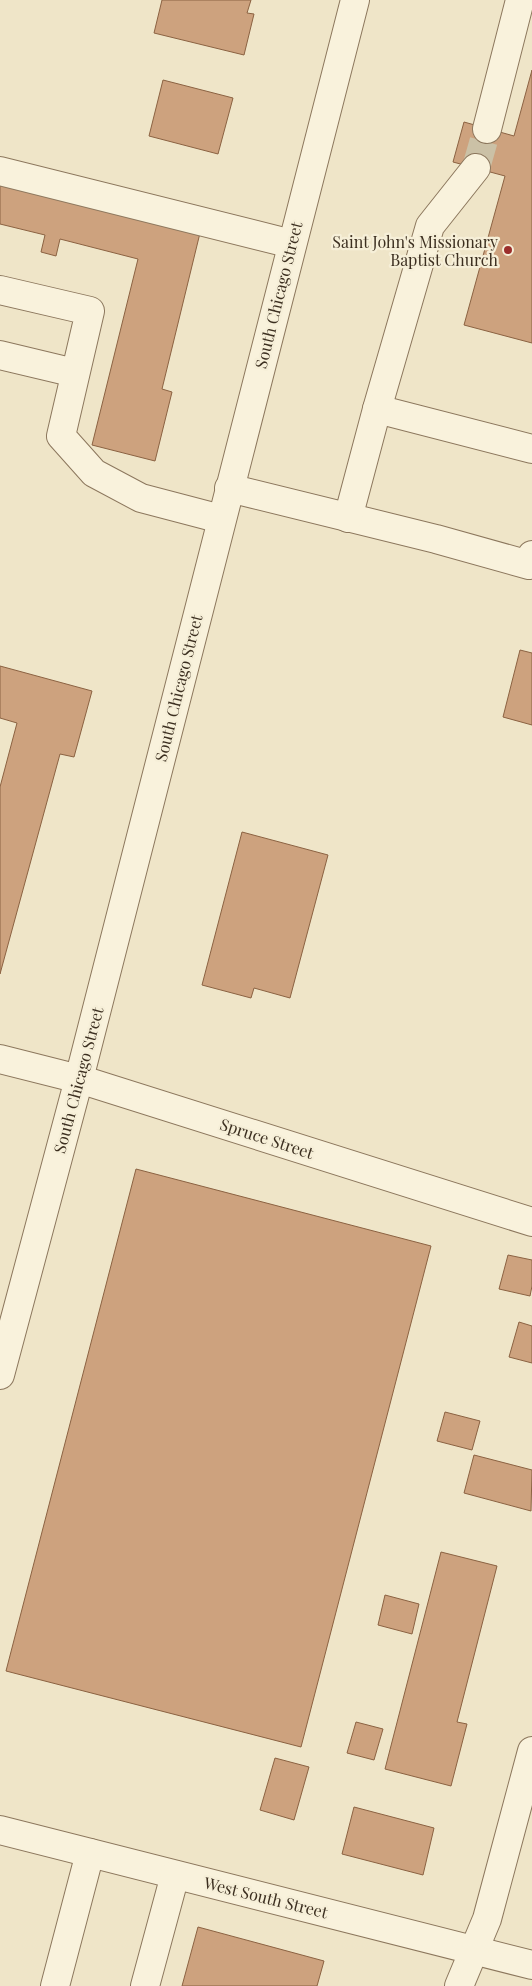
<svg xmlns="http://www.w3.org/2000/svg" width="532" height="1986" viewBox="0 0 532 1986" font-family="'Playfair Display',serif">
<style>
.building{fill:#cda27e;stroke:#8b6242}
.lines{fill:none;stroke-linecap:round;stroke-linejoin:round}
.minor-tunnel{stroke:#cbc1a6;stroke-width:28;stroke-dasharray:28 14;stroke-linecap:butt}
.minor-casing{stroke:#8c775d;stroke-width:30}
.minor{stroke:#f9f2dc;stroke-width:28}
.poi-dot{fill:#9c2f2c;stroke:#f6efd8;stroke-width:2}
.labels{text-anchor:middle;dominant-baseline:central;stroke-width:4.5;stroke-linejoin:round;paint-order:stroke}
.poi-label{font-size:16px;fill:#3c2f20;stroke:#f6efd8;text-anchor:end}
.street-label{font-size:16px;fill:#3c2f20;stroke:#f6efd8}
</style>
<rect width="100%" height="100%" fill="#efe5c8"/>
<g class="building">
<path d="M162 0H251L247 13 254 14 244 55 154 33Z"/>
<path d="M532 70V343L464 325 505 176 453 162 464 122 514 136Z"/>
<path d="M163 80 233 98 218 154 149 136Z"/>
<path d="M0 184 200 233 162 389 172 392 155 461 92 445 138 259 60 239 56 256 41 252 45 235 0 224Z"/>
<path d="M520 650 532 653V725L503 717Z"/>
<path d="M0 666 92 691 74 757 60 754 0 974V787L17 723 0 718Z"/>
<path d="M242 832 328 855 290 998 254 988 251 998 202 985Z"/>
<path d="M136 1169 431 1246 301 1747 6 1671Z"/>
<path d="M508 1255 532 1260V1286L530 1296 499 1289Z"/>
<path d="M519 1322 532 1326V1363L509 1357Z"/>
<path d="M445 1412 480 1421 472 1450 437 1441Z"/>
<path d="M474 1455 532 1470 531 1511 464 1493Z"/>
<path d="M441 1552 497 1566 457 1722 467 1724 451 1786 385 1769Z"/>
<path d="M385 1595 419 1604 412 1634 378 1625Z"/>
<path d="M356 1722 383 1729 374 1760 347 1753Z"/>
<path d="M275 1758 309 1767 294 1820 260 1810Z"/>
<path d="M354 1807 434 1828 423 1875 342 1854Z"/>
<path d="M198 1927 324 1961 317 1986H182Z"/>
</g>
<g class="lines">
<path class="minor-tunnel" d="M476 168 487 129"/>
<g class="minor-casing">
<g id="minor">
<path d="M487 129 520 0"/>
<path d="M0 171 292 244"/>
<path d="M0 290 90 311 61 436 94 473 141 498 221 519"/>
<path d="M0 355 75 373"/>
<path d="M377 409 430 226 476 168"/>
<path d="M229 488 436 539 529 565 532 555"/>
<path d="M348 518 377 409 532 449"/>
<path d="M0 1059 79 1079 532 1222"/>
<path d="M0 1375 79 1079 355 0"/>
<path d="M0 1830 532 1965"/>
<path d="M55 1986 90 1853"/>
<path d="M145 1986 175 1875"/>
<path d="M459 1986 487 1919 532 1751"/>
</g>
</g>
<use href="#minor" class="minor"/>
</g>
<circle class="poi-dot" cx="508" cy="250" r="5"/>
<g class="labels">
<g class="poi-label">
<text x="498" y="241">Saint John's Missionary<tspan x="498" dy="18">Baptist Church</tspan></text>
</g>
<g class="street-label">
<text transform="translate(278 295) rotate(-76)">South Chicago Street</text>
<text transform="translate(178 688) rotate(-76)">South Chicago Street</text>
<text transform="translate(78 1080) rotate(-75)">South Chicago Street</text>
<text transform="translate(267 1138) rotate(18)">Spruce Street</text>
<text transform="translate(266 1897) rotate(14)">West South Street</text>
</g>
</g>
</svg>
